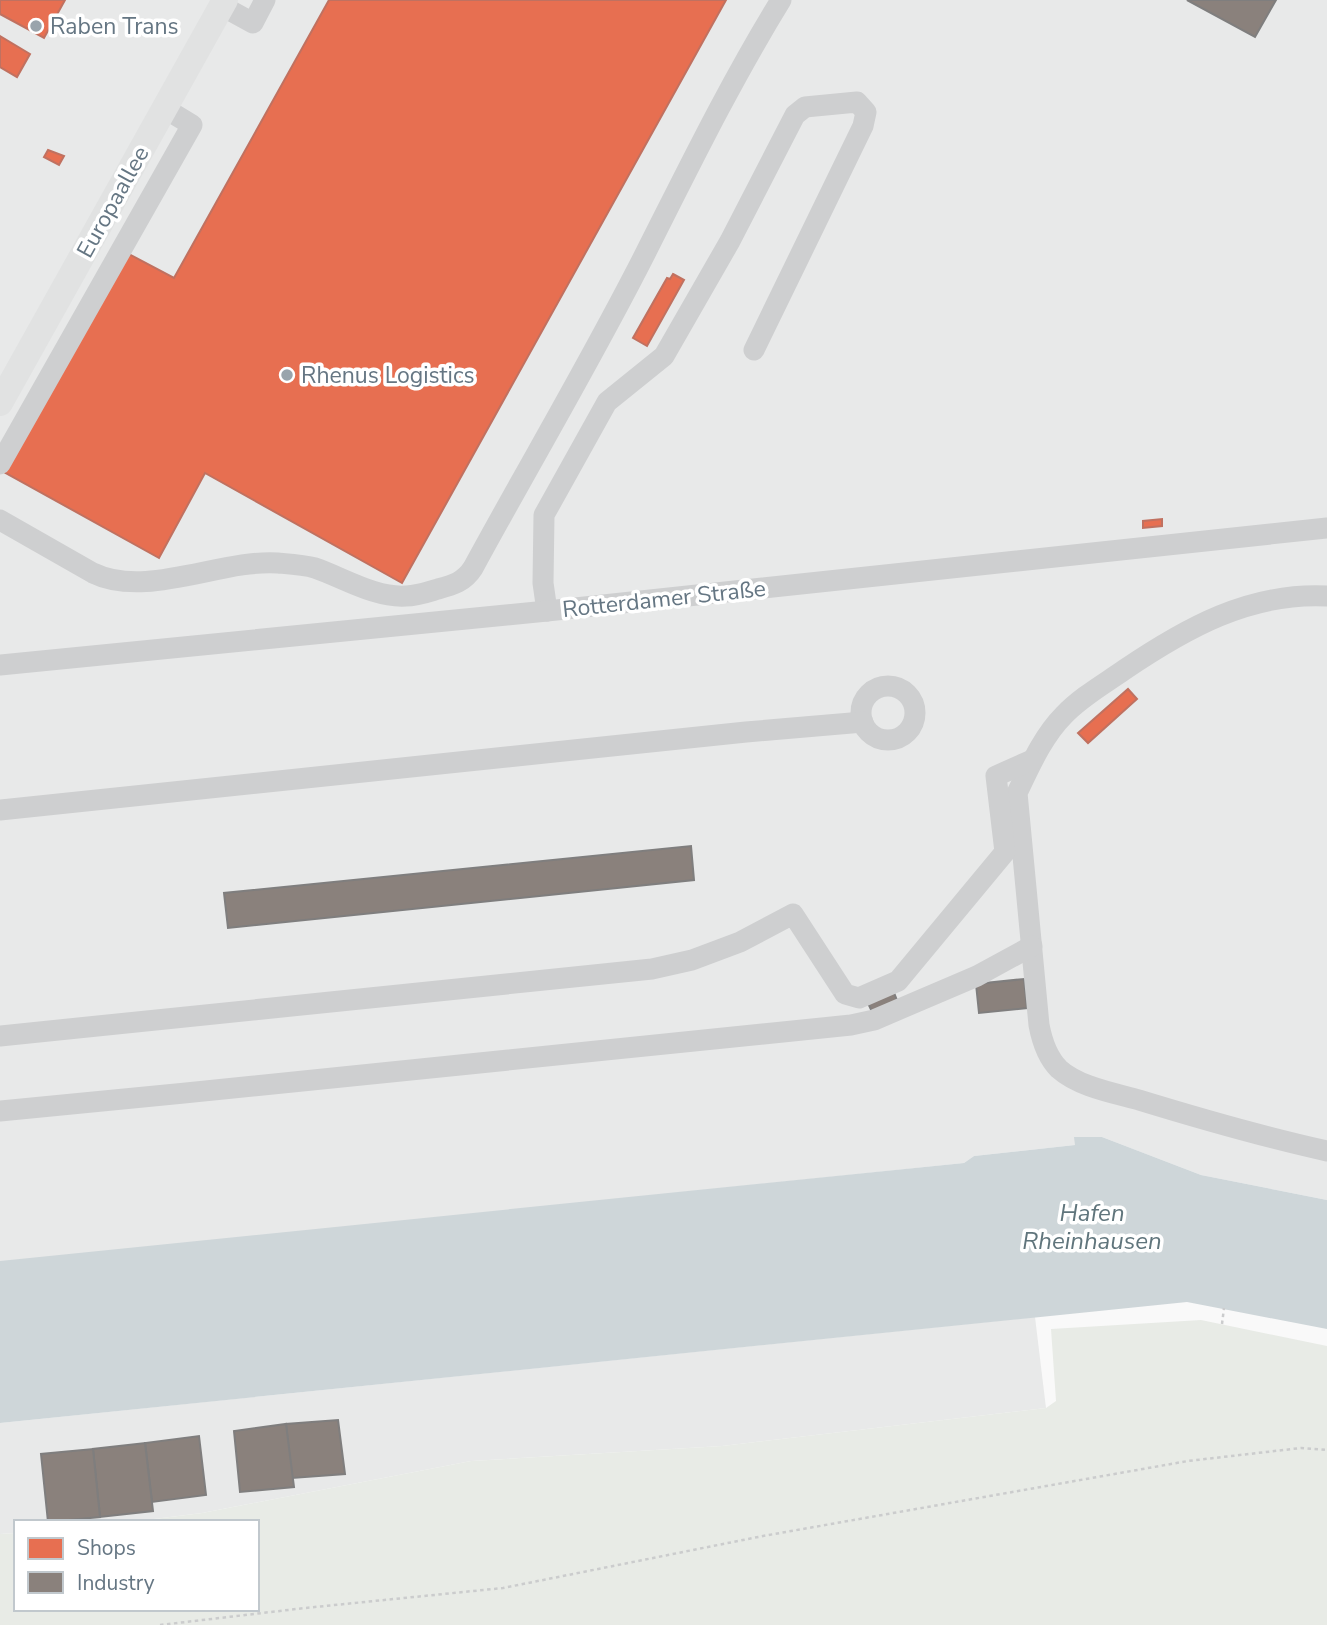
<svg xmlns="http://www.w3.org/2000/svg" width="1327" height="1625" viewBox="0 0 1327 1625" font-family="'Nunito Sans',sans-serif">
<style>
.built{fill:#e8e9e9}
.green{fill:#e8ebe6}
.water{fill:#ced6d9}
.shops{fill:#e76f51;stroke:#c07160;stroke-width:2}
.industry{fill:#8a817c;stroke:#7f7e7e;stroke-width:2}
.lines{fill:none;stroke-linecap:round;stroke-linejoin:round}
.path{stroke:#cbcccd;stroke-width:2.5;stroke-dasharray:3.5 3.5;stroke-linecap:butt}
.minor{stroke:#cecfd0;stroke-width:21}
.major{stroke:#e1e2e2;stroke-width:26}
.poi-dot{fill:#99a4ac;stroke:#fff;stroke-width:2.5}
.labels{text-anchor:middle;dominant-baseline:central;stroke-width:7;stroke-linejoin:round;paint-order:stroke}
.poi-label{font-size:23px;fill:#657683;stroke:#fff;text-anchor:start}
.street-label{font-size:23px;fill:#657683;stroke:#fff}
.water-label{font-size:24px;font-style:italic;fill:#60757c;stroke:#fff}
</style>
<rect width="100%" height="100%" fill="#f9f9f9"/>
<g class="built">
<path d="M0 0H1327V1200L1201 1175 1102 1137 1075 1138V1145L974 1156 964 1163 0 1263Z"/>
<path d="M1035 1317 1046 1408 722 1446 471 1461 202 1513 130 1522H16V1533L0 1534V1423Z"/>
</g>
<path class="green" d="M1201 1320 1327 1346V1625H0V1534L16 1533V1609H257V1522H130L202 1513 471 1461 722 1446 1046 1408 1056 1401 1051 1329Z"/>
<path class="water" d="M1074 1137H1102L1201 1175 1327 1200V1329L1187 1302 0 1423V1261L964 1163 974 1156 1075 1145Z"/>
<g class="shops">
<path d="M0 0H65L44 38 0 14Z"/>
<path d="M329 0H726L402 583 205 473 159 558 4 472 125 252 174 278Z"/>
<path d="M0 36 30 54 17 77 0 67Z"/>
<path d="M48 150 64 156 59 165 44 157Z"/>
<path d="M673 274 684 280 647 346 633 338 667 278 670 279Z"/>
<path d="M1162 519V526L1143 528V521Z"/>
<path d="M1128 689 1137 699 1088 743 1078 733Z"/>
</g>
<g class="industry">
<path d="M1187 0H1276L1255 37Z"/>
<path d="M691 846 694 880 228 928 224 893Z"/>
<path d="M1024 979 1027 1008 979 1013 976 984Z"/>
<path d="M893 990 898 1003 873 1014 867 1001Z"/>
<path d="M338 1420 345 1474 292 1478 286 1424Z"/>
<path d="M286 1424 294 1487 240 1492 234 1431Z"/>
<path d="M199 1436 206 1495 152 1502 145 1443Z"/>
<path d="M145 1443 153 1511 100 1517 93 1449Z"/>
<path d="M93 1449 100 1517 48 1522 41 1454Z"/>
</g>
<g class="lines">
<g class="path">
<path d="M1222 1324 1224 1308"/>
<path d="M160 1625 305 1608 503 1588 763 1536 1188 1461 1301 1448 1327 1450"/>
</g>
<g class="minor">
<path d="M222 6 253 23 265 0"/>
<path d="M0 464 192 125 164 108"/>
<path d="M0 520 93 573C146 599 221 559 278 563 289 564 304 565 315 568 344 578 375 598 406 596 417 596 428 592 438 589 453 585 464 582 473 568 530 463 592 359 646 252 689 167 731 81 781 0"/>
<path d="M1327 596C1250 592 1186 628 1124 670 1104 684 1081 697 1064 715 1043 736 1030 766 1017 793L1039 1025C1042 1041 1047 1057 1059 1069 1079 1087 1114 1093 1139 1100 1201 1119 1264 1137 1327 1151"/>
<path d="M547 611 543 583 544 515 607 402 664 356 730 241 795 115 805 107 857 102 866 112 863 126 754 350"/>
<path d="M0 665 547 611 1327 528"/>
<circle cx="888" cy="713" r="27"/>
<path d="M0 810 746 732 863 722"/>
<path d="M0 1036 652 969 692 960 740 942 793 914 845 994 859 998 898 981 1005 852 996 776 1032 760"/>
<path d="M0 1111C284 1084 568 1054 851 1025L874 1020 977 976 1032 946"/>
</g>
<path class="major" d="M0 403 225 0"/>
</g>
<g class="poi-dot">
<circle cx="36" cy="26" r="7"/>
<circle cx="287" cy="375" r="7"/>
</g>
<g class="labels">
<g class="poi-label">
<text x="50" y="26">Raben Trans</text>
<text x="301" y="375">Rhenus Logistics</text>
</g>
<g class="street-label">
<text transform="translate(113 202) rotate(-61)">Europaallee</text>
<text transform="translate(664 599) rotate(-6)">Rotterdamer Straße</text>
</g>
<g class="water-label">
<text x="1092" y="1213">Hafen<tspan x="1092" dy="28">Rheinhausen</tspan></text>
</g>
</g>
<rect x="14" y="1520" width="245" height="91" fill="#ffffff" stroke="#c1c8cd" stroke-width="2"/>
<rect x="28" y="1538" width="35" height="21" fill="#e76f51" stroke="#c1c8cd" stroke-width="2"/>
<text x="77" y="1555" font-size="21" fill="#657683">Shops</text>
<rect x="28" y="1572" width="35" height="21" fill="#8a817c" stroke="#c1c8cd" stroke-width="2"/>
<text x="77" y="1590" font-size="21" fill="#657683">Industry</text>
</svg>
